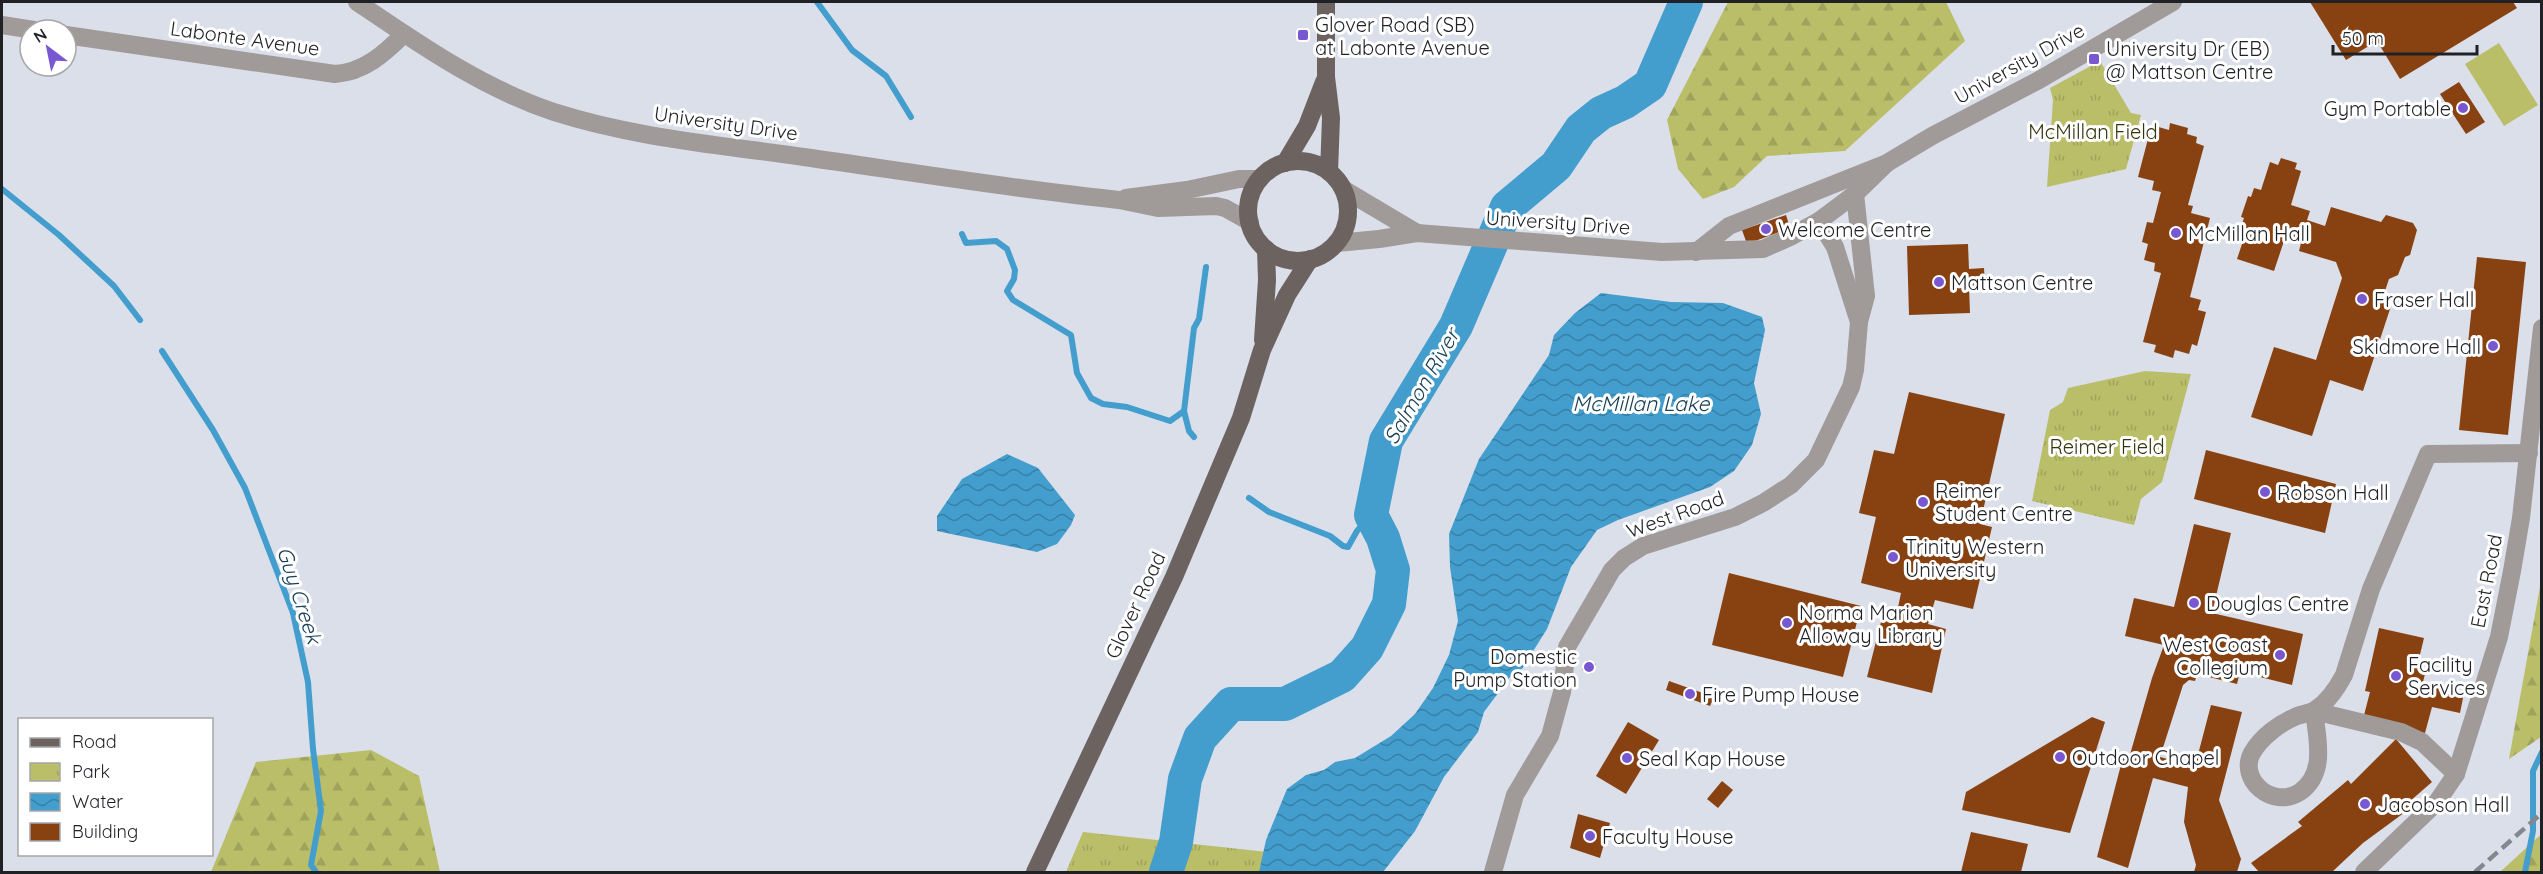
<svg xmlns="http://www.w3.org/2000/svg" width="2543" height="874" viewBox="0 0 2543 874" font-family="Quicksand,sans-serif">
<style>
.forest{fill:url(#forest-firs)}
.park{fill:url(#park-tufts)}
.pitch{fill:#bbbe69}
.water{fill:url(#water-waves)}
.lines{fill:none;stroke-linecap:round;stroke-linejoin:round}
.stream{stroke:#439ece;stroke-width:6}
.river{stroke:#439ece;stroke-width:34}
.building{fill:#884212}
.minor{stroke:#a09a99;stroke-width:18}
.major{stroke:#6c6260;stroke-width:18}
.rail{stroke:#83878e;stroke-width:4.5;stroke-dasharray:12 6;stroke-linecap:butt}
.poi-dot{fill:#7957d1;stroke:#fff;stroke-width:2}
.labels{text-anchor:middle;dominant-baseline:central;stroke-width:6;stroke-linejoin:round;paint-order:stroke}
.poi-label{font-size:20px;fill:#1f2125;stroke:#fff;text-anchor:start}
.street-label{font-size:20px;fill:#1f2125;stroke:#fff}
.park-label{font-size:20px;fill:#34350f;stroke:#fff}
.water-label{font-size:21px;font-style:italic;fill:#1a4156;stroke:#fff}
</style>
<defs>
<pattern id="forest-firs" width="22" height="20" patternUnits="userSpaceOnUse" patternTransform="scale(1.5)"><rect width="22" height="20" fill="#bbbe69"/><path d="M5 1l3.5 6h-7zM16 11l3.5 6h-7z" fill="#a0a35b"/></pattern>
<pattern id="park-tufts" width="24" height="20" patternUnits="userSpaceOnUse" patternTransform="scale(1.5)"><rect width="24" height="20" fill="#bbbe69"/><path d="M3 7l-1-3M5 7V3M7 7l1-3M15 17l-1-3M17 17v-4M19 17l1-3" fill="none" stroke="#a0a35b"/></pattern>
<pattern id="water-waves" width="16" height="10" patternUnits="userSpaceOnUse" patternTransform="scale(1.5)"><rect width="16" height="10" fill="#439ece"/><path d="M0 5q4-4 8 0t8 0" fill="none" stroke="#3780a7"/></pattern>
</defs>
<rect width="100%" height="100%" fill="#dadfea"/>
<g class="forest">
<path d="M1728 2H1946L1965 41 1845 151 1767 156 1734 187 1703 199 1678 169 1667 120Z"/>
<path d="M2541 581V737L2509 759Z"/>
<path d="M371 750 419 776 440 872H211L256 762Z"/>
<path d="M2541 835V872H2500L2537 838Z"/>
</g>
<g class="park">
<path d="M2100 61 2131 113 2141 115 2126 169 2047 187 2053 100 2050 88Z"/>
<path d="M2145 371 2191 374 2162 482 2141 499 2134 525 2032 501 2050 410 2063 402 2068 388Z"/>
<path d="M1083 832 1313 857 1309 872H1066Z"/>
</g>
<path class="pitch" d="M2499 43 2538 105 2504 126 2465 64Z"/>
<g class="water">
<path d="M1601 293 1671 302 1723 303 1762 317 1765 330 1754 383 1761 414 1752 445 1734 471 1710 487 1618 520 1597 530 1571 567 1547 629 1520 672 1510 677 1484 712 1478 732 1444 777 1415 831 1383 872H1259L1266 840 1287 789 1306 775 1324 770 1335 762 1355 758 1391 736 1415 714 1433 688 1449 655 1458 621 1450 567 1449 534 1479 459 1549 355 1554 335 1575 313Z"/>
<path d="M1007 454 1038 468 1075 515 1071 525 1057 544 1037 552 937 531V516L962 479Z"/>
</g>
<g class="lines">
<g class="stream">
<path d="M817 2 852 50 886 76 911 117"/>
<path d="M2 189 59 235 114 286 140 320"/>
<path d="M962 234 966 243 996 241 1007 249 1015 270 1014 279 1007 291 1013 300 1071 335 1077 373 1091 398 1103 404 1127 407 1170 421 1184 411 1189 431 1194 437"/>
<path d="M162 351 213 430 245 488 293 613 308 682 313 749 321 811 311 865 316 872"/>
<path d="M1184 411 1194 328 1199 319 1206 267"/>
<path d="M1249 498 1269 512 1330 536 1343 546 1348 547 1357 531 1371 515"/>
<path d="M2525 872 2533 831V771L2542 752"/>
</g>
<path class="river" d="M1166 872 1176 842 1185 779 1200 738 1231 704H1285L1342 676 1367 648 1389 604 1393 570 1383 538 1371 515 1386 441 1456 326 1507 207 1556 166 1581 129 1601 113 1625 102 1650 85 1686 2"/>
</g>
<g class="building">
<path d="M2310 2H2513L2517 8 2400 79 2377 41 2346 60Z"/>
<path d="M2459 82 2485 122 2466 134 2440 94Z"/>
<path d="M2170 123 2188 128 2187 134 2197 137 2196 143 2204 146 2188 205 2193 206 2191 213 2210 218 2190 297 2201 300 2198 310 2206 312 2197 346 2192 344 2189 354 2175 350 2173 358 2154 352 2156 345 2143 342 2161 273 2154 271 2155 263 2144 260 2148 244 2142 242 2147 222 2153 223 2161 192 2152 190 2154 181 2138 177 2149 135 2152 136 2155 126 2169 130Z"/>
<path d="M2281 158 2297 163 2295 169 2301 171 2291 205 2310 211 2307 220 2325 226 2331 207 2381 222 2386 215 2413 223 2417 230 2410 255 2405 257 2398 275 2389 279 2383 297 2393 300 2363 391 2330 380 2312 436 2251 417 2274 347 2316 360 2342 278 2336 262 2299 251 2301 243 2285 238 2274 271 2237 259 2247 229 2241 227 2244 218 2241 217 2248 196 2251 197 2254 188 2261 190 2270 162 2278 165Z"/>
<path d="M1786 215 1790 228 1747 244 1742 230Z"/>
<path d="M1968 244 1969 269 1984 268 1985 285 1969 286 1970 313 1909 315 1907 246Z"/>
<path d="M2477 257 2526 262 2508 435 2459 430Z"/>
<path d="M1909 392 2005 414 1980 524 1992 527 1973 609 1935 600 1928 624 1946 629 1932 693 1867 677 1883 614 1896 617 1901 593 1861 583 1876 517 1859 513 1874 450 1894 454Z"/>
<path d="M2206 450 2336 484 2325 533 2194 499Z"/>
<path d="M2194 524 2231 533 2212 613 2303 634 2292 685 2240 672 2237 684 2197 674 2195 681 2189 680 2183 685 2160 757 2195 766 2211 705 2242 712 2219 800 2241 859 2237 872H2194L2196 865 2184 822 2188 787 2153 778 2128 868 2097 857 2123 757 2129 758 2152 678 2164 645 2125 636 2134 598 2174 607Z"/>
<path d="M1729 573 1861 606 1843 677 1712 645Z"/>
<path d="M2379 628 2424 638 2417 667 2426 670 2423 682 2464 693 2460 713 2432 707 2425 733 2363 719 2370 692 2365 691Z"/>
<path d="M1587 660 1596 664 1591 674 1582 670Z"/>
<path d="M1669 681 1714 697 1710 706 1666 690Z"/>
<path d="M2092 717 2105 722 2070 833 1962 810 1966 792Z"/>
<path d="M1628 722 1659 740 1626 794 1596 776Z"/>
<path d="M2396 739 2432 782 2409 802 2412 807 2363 843 2332 872H2259L2251 863 2302 826 2298 822 2348 780 2351 784Z"/>
<path d="M1722 781 1733 790 1718 808 1707 799Z"/>
<path d="M1578 814 1610 823 1600 858 1570 848Z"/>
<path d="M1971 832 2028 844 2021 872H1961Z"/>
</g>
<g class="lines">
<g class="minor">
<path d="M357 2C419 44 482 88 554 112 635 138 721 145 804 157 909 172 1013 189 1119 200L1158 208 1216 206 1225 208 1250 222"/>
<path d="M2 25 34 30"/>
<path d="M66 35 335 74C364 72 384 54 404 34"/>
<path d="M1343 189 1417 233"/>
<path d="M1126 198 1187 190 1239 179H1260"/>
<path d="M1819 221 1835 247 1859 322"/>
<path d="M1337 243 1379 239 1417 233 1662 252 1763 249 1790 237 1819 221 1855 194 1887 163"/>
<path d="M1696 252 1729 226 1887 163 1932 136 2039 80 2173 2"/>
<path d="M2314 711C2317 738 2327 773 2300 792 2272 810 2238 779 2252 753 2261 737 2280 723 2297 716 2303 714 2310 713 2315 710 2328 702 2337 688 2344 675L2371 589 2428 454 2529 453"/>
<path d="M2314 711 2401 732 2422 742 2456 774"/>
<path d="M1493 872 1515 795 1550 736 1562 692 1567 647 1612 570 1624 558 1643 546 1735 517 1763 503 1791 485 1816 460 1851 387 1855 370 1859 322 1866 296 1855 194"/>
<path d="M2364 872 2437 802 2456 774 2499 637 2512 571 2521 518 2542 328"/>
</g>
<g class="major">
<path d="M1326 2V77L1331 118 1329 172"/>
<circle cx="1298" cy="211" r="50"/>
<path d="M1285 163 1307 126 1324 82"/>
<path d="M1263 340 1267 280 1266 249"/>
<path d="M1035 872 1174 577 1241 418 1262 350 1287 295 1310 259"/>
</g>
<path class="rail" d="M2475 872 2542 813"/>
</g>
<g class="poi-dot">
<rect x="1297" y="29" width="12" height="12" rx="3"/>
<rect x="2088" y="53" width="12" height="12" rx="3"/>
<circle cx="2463" cy="108" r="6"/>
<circle cx="1766" cy="229" r="6"/>
<circle cx="2176" cy="233" r="6"/>
<circle cx="1939" cy="282" r="6"/>
<circle cx="2362" cy="299" r="6"/>
<circle cx="2493" cy="346" r="6"/>
<circle cx="2265" cy="492" r="6"/>
<circle cx="1923" cy="502" r="6"/>
<circle cx="1893" cy="557" r="6"/>
<circle cx="2194" cy="603" r="6"/>
<circle cx="1787" cy="623" r="6"/>
<circle cx="2280" cy="655" r="6"/>
<circle cx="1589" cy="667" r="6"/>
<circle cx="2396" cy="676" r="6"/>
<circle cx="1690" cy="694" r="6"/>
<circle cx="2060" cy="757" r="6"/>
<circle cx="1627" cy="758" r="6"/>
<circle cx="2365" cy="804" r="6"/>
<circle cx="1590" cy="836" r="6"/>
</g>
<g class="labels">
<g class="poi-label">
<text x="1315" y="24">Glover Road (SB)<tspan x="1315" dy="23">at Labonte Avenue</tspan></text>
<text x="2106" y="48">University Dr (EB)<tspan x="2106" dy="23">@ Mattson Centre</tspan></text>
<text x="2451" y="108" text-anchor="end">Gym Portable</text>
<text x="1778" y="229">Welcome Centre</text>
<text x="2188" y="233">McMillan Hall</text>
<text x="1951" y="282">Mattson Centre</text>
<text x="2374" y="299">Fraser Hall</text>
<text x="2481" y="346" text-anchor="end">Skidmore Hall</text>
<text x="1935" y="490">Reimer<tspan x="1935" dy="23">Student Centre</tspan></text>
<text x="2277" y="492">Robson Hall</text>
<text x="1905" y="546">Trinity Western<tspan x="1905" dy="23">University</tspan></text>
<text x="2206" y="603">Douglas Centre</text>
<text x="1799" y="612">Norma Marion<tspan x="1799" dy="23">Alloway Library</tspan></text>
<text x="2268" y="644" text-anchor="end">West Coast<tspan x="2268" dy="23">Collegium</tspan></text>
<text x="1577" y="656" text-anchor="end">Domestic<tspan x="1577" dy="23">Pump Station</tspan></text>
<text x="2408" y="664">Facility<tspan x="2408" dy="23">Services</tspan></text>
<text x="1702" y="694">Fire Pump House</text>
<text x="2072" y="757">Outdoor Chapel</text>
<text x="1639" y="758">Seal Kap House</text>
<text x="2377" y="804">Jacobson Hall</text>
<text x="1602" y="836">Faculty House</text>
</g>
<g class="street-label">
<text transform="translate(245 38) rotate(8)">Labonte Avenue</text>
<text transform="translate(2019 63) rotate(-29)">University Drive</text>
<text transform="translate(726 123) rotate(8)">University Drive</text>
<text transform="translate(1558 222) rotate(4)">University Drive</text>
<text transform="translate(1675 514) rotate(-20)">West Road</text>
<text transform="translate(2486 581) rotate(-79)">East Road</text>
<text transform="translate(1135 605) rotate(-65)">Glover Road</text>
</g>
<g class="park-label">
<text x="2093" y="131">McMillan Field</text>
<text x="2107" y="446">Reimer Field</text>
</g>
<g class="water-label">
<text transform="translate(1421 386) rotate(-60)">Salmon River</text>
<text x="1641" y="403">McMillan Lake</text>
<text transform="translate(300 595) rotate(72)">Guy Creek</text>
</g>
</g>
<rect width="2543" height="874" fill="none" stroke="#1f2125" stroke-width="6"/>
<rect x="18" y="718" width="195" height="138" fill="#ffffff" stroke="#a5a6a8" stroke-width="1.5"/>
<rect x="30" y="738" width="30" height="9" fill="#6c6260" stroke="#a5a6a8" stroke-width="1.5"/>
<text x="72" y="748" font-size="18" fill="#1f2125">Road</text>
<rect x="30" y="763" width="30" height="18" fill="url(#park-tufts)" stroke="#a5a6a8" stroke-width="1.5"/>
<text x="72" y="778" font-size="18" fill="#1f2125">Park</text>
<rect x="30" y="793" width="30" height="18" fill="url(#water-waves)" stroke="#a5a6a8" stroke-width="1.5"/>
<text x="72" y="808" font-size="18" fill="#1f2125">Water</text>
<rect x="30" y="823" width="30" height="18" fill="#884212" stroke="#a5a6a8" stroke-width="1.5"/>
<text x="72" y="838" font-size="18" fill="#1f2125">Building</text>
<g transform="translate(48 48) rotate(328)"><circle r="28" fill="#ffffff" stroke="#a5a6a8" stroke-width="1.5"/>
<path d="M0-4.5L10 22L0 15L-10 22Z" fill="#7957d1"/>
<text y="-9" font-size="16" font-weight="bold" text-anchor="middle" fill="#1f2125">N</text>
</g>
<path d="M2333 45v9h144v-9" fill="none" stroke="#1f2125" stroke-width="3"/>
<text x="2342" y="45" font-size="18" fill="#1f2125" stroke="#ffffff" stroke-width="4.5" paint-order="stroke">50 m</text>
</svg>
